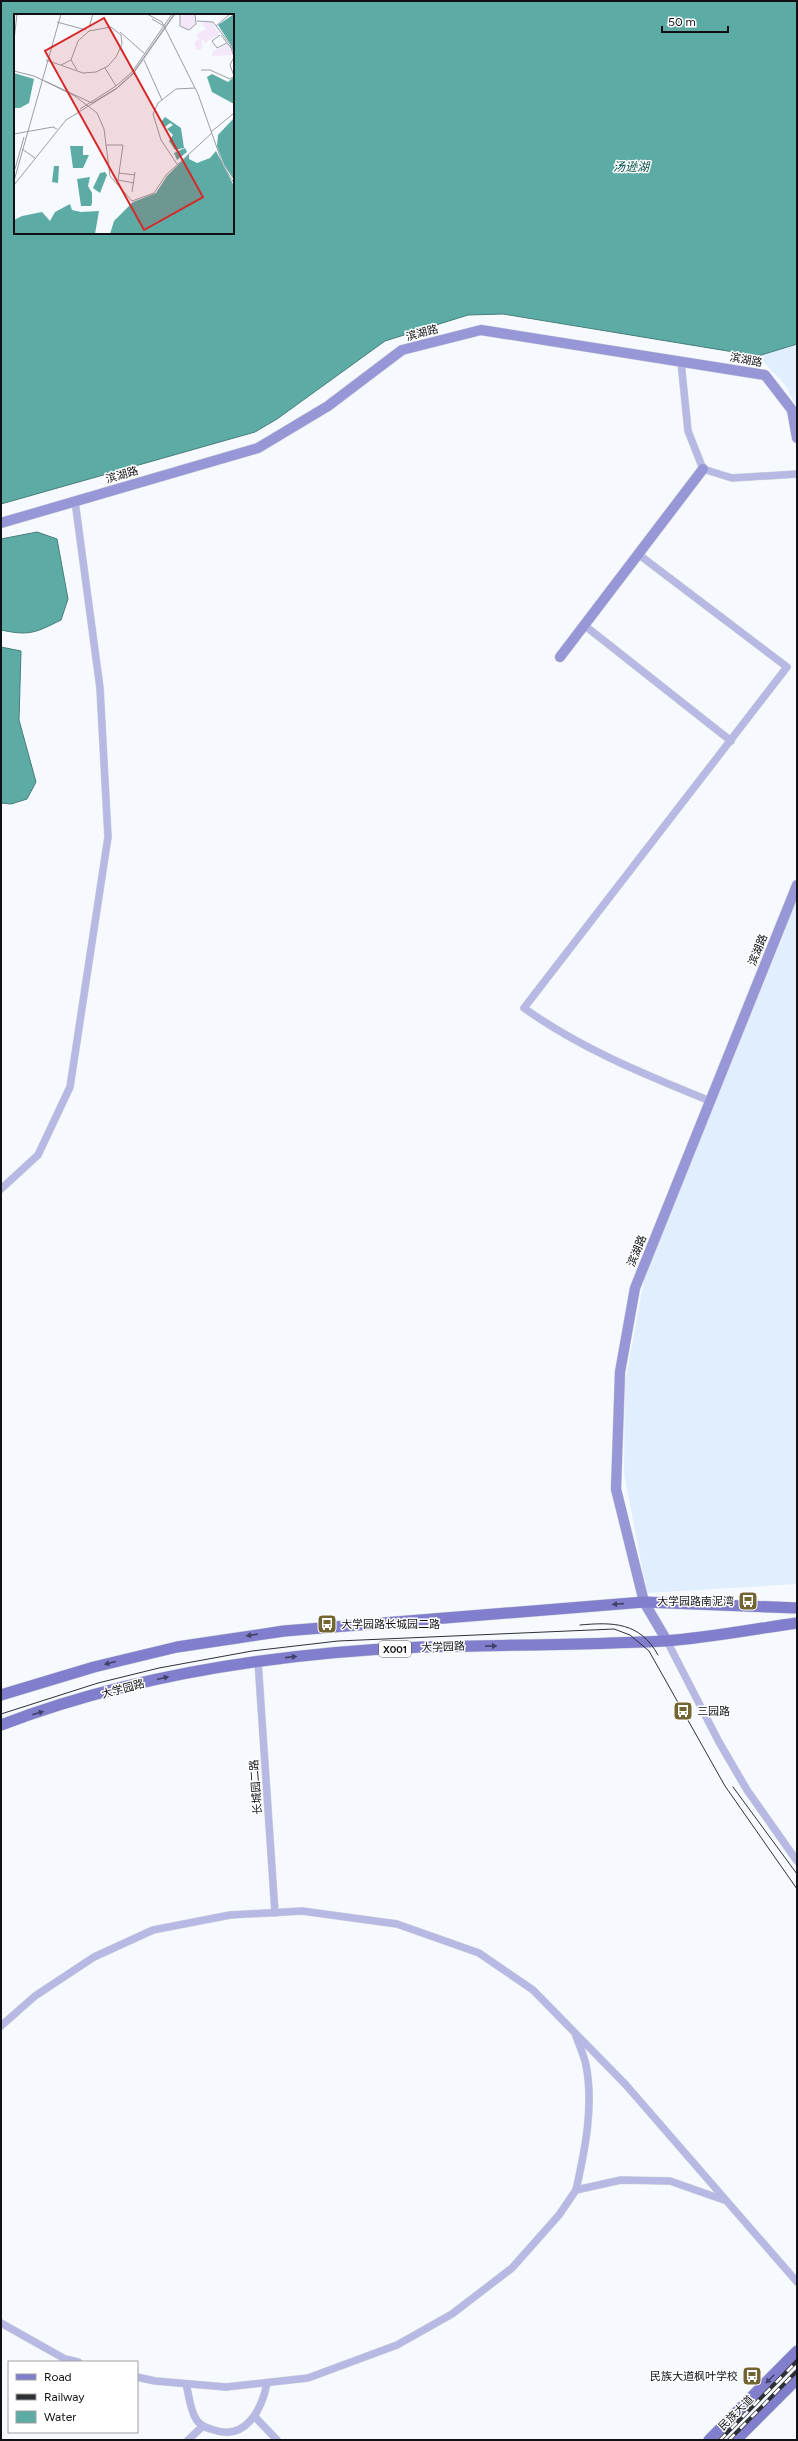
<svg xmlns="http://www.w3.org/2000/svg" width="798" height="2441" viewBox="0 0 798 2441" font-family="Figtree,'Noto Sans SC',sans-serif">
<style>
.built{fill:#e0eefe}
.water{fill:#5daba5;stroke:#467d7a;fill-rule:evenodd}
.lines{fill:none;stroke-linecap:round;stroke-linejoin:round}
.street-casing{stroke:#d1d5d9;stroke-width:8}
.secondary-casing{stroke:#d1d5d9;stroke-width:11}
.primary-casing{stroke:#d1d5d9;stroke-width:12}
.street{stroke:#b7b8e4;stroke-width:7}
.secondary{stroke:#9797d7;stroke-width:10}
.primary{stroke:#817ecd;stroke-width:11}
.tram{stroke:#2d3034;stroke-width:1}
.rail-casing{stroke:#2d3034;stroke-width:4}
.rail{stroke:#fff;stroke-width:2.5;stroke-dasharray:8;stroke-linecap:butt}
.oneway{fill:#424268}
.labels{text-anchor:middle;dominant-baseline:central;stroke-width:3;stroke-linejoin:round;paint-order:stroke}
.shield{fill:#fff;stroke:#57585b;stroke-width:1}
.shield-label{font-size:10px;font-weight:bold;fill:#0f1115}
.street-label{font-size:11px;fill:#0f1115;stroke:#fff}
.poi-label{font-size:11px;fill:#0f1115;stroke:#fff;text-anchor:end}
.water-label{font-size:12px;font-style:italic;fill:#044e4a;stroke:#fff}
.inset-road{fill:none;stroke:#9a9da1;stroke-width:1}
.view{fill:#d62828;fill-opacity:0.15;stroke:#d62828;stroke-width:2}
.inset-edge{fill:none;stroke:#0f1115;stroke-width:2}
</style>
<rect width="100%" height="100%" fill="#f6fafe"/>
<g class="built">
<path d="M797 344V407L785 385 758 356Z"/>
<path d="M797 897V1584L647 1593 624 1473 625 1382 645 1275 727 1066Z"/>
</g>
<g class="water">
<path d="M1 1H797V344L758 356 503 314 468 315 385 341 277 419 255 432 1 504ZM15 15H233V233H15Z"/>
<path d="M37 532 57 539 68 599 61 620C35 633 29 636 1 630V539Z"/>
<path d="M1 647 21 651 19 720 36 782 27 799 11 804 1 803Z"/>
</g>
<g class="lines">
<g class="street-casing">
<g id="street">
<path d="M681 362 688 431 703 469 732 478 797 474"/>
<path d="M638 554 787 667 524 1008C581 1049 646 1075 710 1101"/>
<path d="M584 625 731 741"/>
<path d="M1 1189 38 1155 70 1087 108 837 100 688 75 501"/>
<path d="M667 1641 719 1742 747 1790 797 1861"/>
<path d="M258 1661 275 1913"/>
<path d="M1 2026 35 1996 94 1957 153 1930 230 1915 302 1911 397 1924 479 1953 533 1990 626 2085 797 2282"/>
<path d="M576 2036C579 2045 584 2055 586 2065 594 2106 585 2150 576 2190L621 2180 670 2181 724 2200"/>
<path d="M1 2323 65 2359 78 2362"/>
<path d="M137 2377 155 2381 226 2387 308 2378 397 2345 452 2314 512 2268 559 2215 576 2190"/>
<path d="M186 2384C189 2395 190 2410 196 2419 200 2426 207 2428 214 2430 246 2441 262 2409 267 2383"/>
<path d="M255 2417 277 2440"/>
<path d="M188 2440 203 2426"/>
</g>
</g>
<g class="secondary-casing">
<g id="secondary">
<path d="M1 523 258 448 328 406 402 350 481 330 765 375 792 410 797 438"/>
<path d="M560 657 703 469"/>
<path d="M667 1641 644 1602 616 1489 620 1372 635 1288 797 885"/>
</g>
</g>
<g class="primary-casing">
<g id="primary">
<path d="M1 1695 94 1667 177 1647 284 1631 644 1602 797 1608"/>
<path d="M1 1725C134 1674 279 1653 421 1647 502 1645 584 1645 664 1641 709 1638 753 1629 797 1623"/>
<path d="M709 2440 797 2351"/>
<path d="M736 2440 797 2379"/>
</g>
</g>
<use href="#street" class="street"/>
<use href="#secondary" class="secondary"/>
<use href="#primary" class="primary"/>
<g class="tram">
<path d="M580 1625C613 1622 640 1622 658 1655"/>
<path d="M1 1714 98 1683 159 1668 252 1651 338 1641 614 1629 630 1635 649 1651 725 1786 797 1889"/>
<path d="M733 1787 797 1874"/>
</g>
<g class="rail-casing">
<g id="rail">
<path d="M720 2440 797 2361"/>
<path d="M729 2440 797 2371"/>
</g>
</g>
<use href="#rail" class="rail"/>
</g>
<defs><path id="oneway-solid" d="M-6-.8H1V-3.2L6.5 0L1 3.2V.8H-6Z"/></defs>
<g class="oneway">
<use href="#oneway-solid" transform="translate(618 1604) rotate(176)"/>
<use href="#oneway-solid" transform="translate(252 1635) rotate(172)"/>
<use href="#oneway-solid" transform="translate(491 1646) rotate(-1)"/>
<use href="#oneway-solid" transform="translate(291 1657) rotate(-6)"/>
<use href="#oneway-solid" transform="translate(110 1663) rotate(166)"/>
<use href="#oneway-solid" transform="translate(163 1678) rotate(-14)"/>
<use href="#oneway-solid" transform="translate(38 1713) rotate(-16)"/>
<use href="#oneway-solid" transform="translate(770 2379) rotate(135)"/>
</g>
<defs>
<g id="bus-square" transform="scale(1)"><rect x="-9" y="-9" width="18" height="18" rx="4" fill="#736532" stroke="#fff"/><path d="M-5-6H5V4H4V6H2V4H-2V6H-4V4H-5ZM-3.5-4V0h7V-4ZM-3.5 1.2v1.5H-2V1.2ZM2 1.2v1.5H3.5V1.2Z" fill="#fff"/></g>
</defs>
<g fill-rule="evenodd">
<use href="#bus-square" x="748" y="1601"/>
<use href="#bus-square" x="327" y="1624"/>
<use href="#bus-square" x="683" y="1711"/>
<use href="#bus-square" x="752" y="2376"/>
</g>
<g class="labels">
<rect class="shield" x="379" y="1641" width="32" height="16" rx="3"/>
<g class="shield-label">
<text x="395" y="1649">X001</text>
</g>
<g class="street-label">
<text transform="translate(422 333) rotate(-15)">滨湖路</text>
<text transform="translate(746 360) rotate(10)">滨湖路</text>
<text transform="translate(122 475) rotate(-16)">滨湖路</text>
<text transform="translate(758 950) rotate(-68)">滨湖路</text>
<text transform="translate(637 1251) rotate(-68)">滨湖路</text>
<text transform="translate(443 1647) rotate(-2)">大学园路</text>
<text transform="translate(123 1689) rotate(-15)">大学园路</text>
<text transform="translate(256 1787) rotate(-94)">长城园二路</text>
<text transform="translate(736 2413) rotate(-45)">民族大道</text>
</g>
<g class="poi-label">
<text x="734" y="1601">大学园路南泥湾</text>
<text x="341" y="1624" text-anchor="start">大学园路长城园二路</text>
<text x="697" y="1711" text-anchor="start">三园路</text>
<text x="738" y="2376">民族大道枫叶学校</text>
</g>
<g class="water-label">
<text x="631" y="167">汤逊湖</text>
</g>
</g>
<g transform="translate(14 14)">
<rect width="220" height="220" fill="#f6fafe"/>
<path d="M166 7a8 8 0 1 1 16 0a8 8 0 1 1-16 0ZM198 8 205 20 196 26 194 23 195 26 191 29 188 24V35L183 36 180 28 185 25 182 20 192 15 187 9ZM212 31 217 34 219 41 198 42 199 37Z" fill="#f4e7fa"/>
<path d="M220 0V41L217 31 204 11ZM0 59 20 65 15 89 6 94H0ZM198 60 214 68 220 63V90L198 78 193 63ZM151 103 167 114 170 134 161 136 155 127 159 121 153 115 159 111 156 109 151 113 147 108ZM220 104V166L210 151 203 132 204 121ZM56 132H69V141H75L69 154H59ZM171 134 173 138 163 146 160 139ZM202 137 220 172V220H96L100 207 119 188 142 179 153 162 175 140V145L183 149 196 144ZM40 152H45L44 169 38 168ZM91 158 93 161 86 179 79 174 86 159ZM76 163 74 172 78 179V189L77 192H67L63 165ZM56 190 58 196 67 198 85 197 81 220H0V206L8 202 28 198 36 207 41 198Z" fill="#5daba5"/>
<path class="inset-road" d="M133 0 148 8 184 80 209 151 220 169M166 0V12L175 16 182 10 181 0M138 5 150 12M183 7 199 8 216 30 220 43 216 51 220 62 216 65 196 56H187M43 8 72 16M202 12 216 0M75 13 79 0M106 18 131 40M206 21 198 27 203 34 213 29M207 21 217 34M0 26 3 0M32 46 69 59 82 58 94 52 102 43 108 30 107 21 97 13 75 17 64 27 57 46M130 46 148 86M47 51 57 46 63 56M91 54 102 72M0 57 20 62 61 82 83 99 90 115 96 162 118 187 140 179 152 161 198 119M31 67 78 89 103 74 119 59 160 0M66 95 102 72 118 58 158 0M197 118 220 99M0 120 39 113 43 115M92 131H109L104 166 120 169M8 135 21 144M163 150 147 126 139 100 144 89 162 75 181 74M1 155 10 123M105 159 121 161M0 167 47 0M0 171 52 106 102 75 119 60 161 0M118 178 121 158"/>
<path class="view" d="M90 4 189 183 130 216 31 37Z"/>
<rect width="220" height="220" class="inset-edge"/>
</g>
<rect width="798" height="2441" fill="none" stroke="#0f1115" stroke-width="4"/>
<rect x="8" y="2361" width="130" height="72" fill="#ffffff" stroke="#9fa0a1"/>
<rect x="16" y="2374" width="20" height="6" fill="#817ecd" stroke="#9fa0a1"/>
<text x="44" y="2381" font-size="12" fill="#0f1115">Road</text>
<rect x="16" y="2394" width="20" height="6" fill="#2d3034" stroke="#9fa0a1"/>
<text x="44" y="2401" font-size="12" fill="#0f1115">Railway</text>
<rect x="16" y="2411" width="20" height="12" fill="#5daba5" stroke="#9fa0a1"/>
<text x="44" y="2421" font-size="12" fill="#0f1115">Water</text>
<path d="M662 26v6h66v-6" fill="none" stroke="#0f1115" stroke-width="2"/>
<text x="668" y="26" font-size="12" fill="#0f1115" stroke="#ffffff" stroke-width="3" paint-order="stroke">50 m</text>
</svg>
